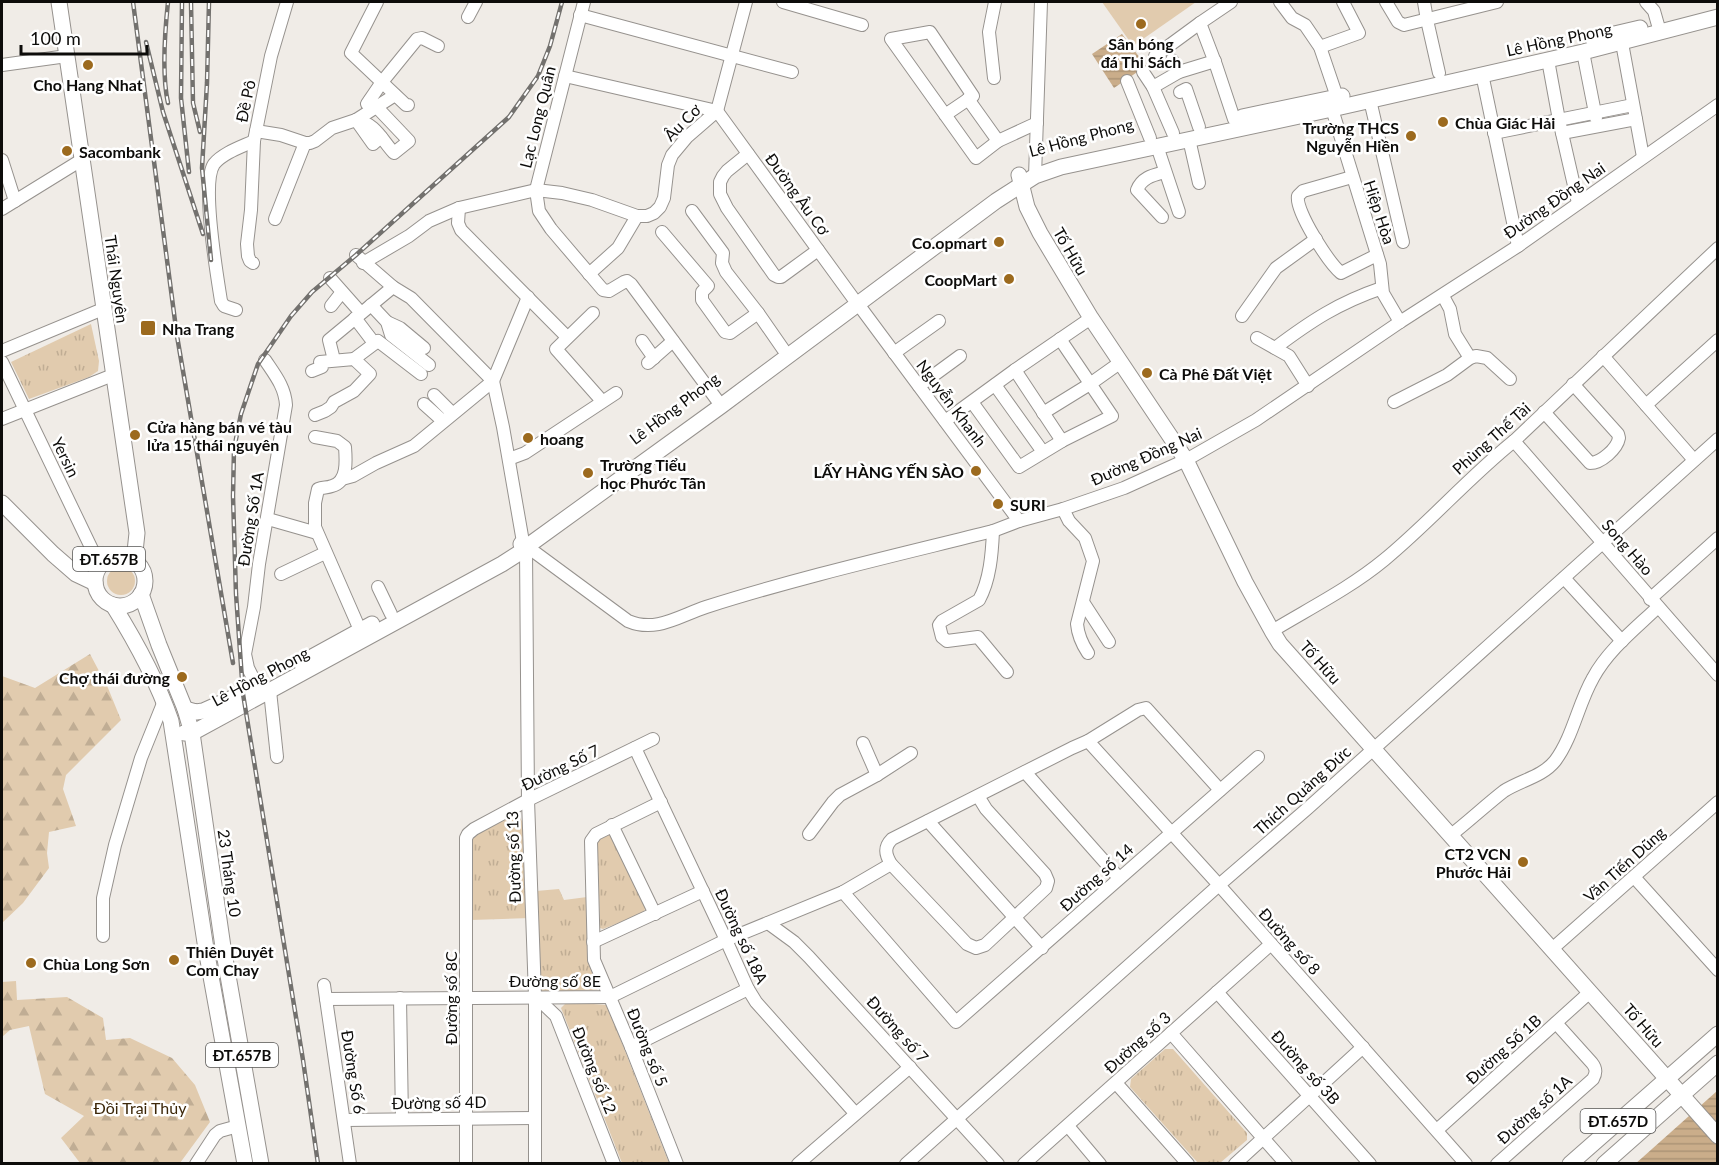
<svg xmlns="http://www.w3.org/2000/svg" width="1719" height="1165" viewBox="0 0 1719 1165" font-family="Lato,sans-serif">
<style>
.green{fill:#e1cbae}
.forest{fill:url(#forest-firs)}
.park{fill:url(#park-tufts)}
.water{fill:url(#water-rules)}
.lines{fill:none;stroke-linecap:round;stroke-linejoin:round}
.minor-casing{stroke:#96928e;stroke-width:14}
.major-casing{stroke:#96928e;stroke-width:17}
.minor{stroke:#fff;stroke-width:12}
.major{stroke:#fff;stroke-width:15}
.rail-casing{stroke:#73716e;stroke-width:4.5}
.rail{stroke:#fff;stroke-width:2;stroke-dasharray:7;stroke-linecap:butt}
.poi-dot{fill:#9c6a1e;stroke:#fff;stroke-width:2}
.labels{text-anchor:middle;dominant-baseline:central;stroke-width:5;stroke-linejoin:round;paint-order:stroke}
.shield{fill:#fff;stroke:#565554;stroke-width:1.5}
.shield-label{font-size:15px;font-weight:bold;fill:#0d0c0a}
.street-label{font-size:16px;fill:#0d0c0a;stroke:#fff}
.poi-label{font-size:16px;font-weight:bold;fill:#0d0c0a;stroke:#fff;text-anchor:start}
.park-label{font-size:16px;fill:#3d280a;stroke:#fff}
</style>
<defs>
<pattern id="forest-firs" width="22" height="20" patternUnits="userSpaceOnUse" patternTransform="scale(1.5)"><rect width="22" height="20" fill="#e1cbae"/><path d="M5 1l3.5 6h-7zM16 11l3.5 6h-7z" fill="#c0ad94"/></pattern>
<pattern id="park-tufts" width="24" height="20" patternUnits="userSpaceOnUse" patternTransform="scale(1.5)"><rect width="24" height="20" fill="#e1cbae"/><path d="M3 7l-1-3M5 7V3M7 7l1-3M15 17l-1-3M17 17v-4M19 17l1-3" fill="none" stroke="#c0ad94"/></pattern>
<pattern id="water-rules" width="6" height="5" patternUnits="userSpaceOnUse" patternTransform="scale(1.5)"><rect width="6" height="5" fill="#caad8a"/><path d="M0 2.5h6" fill="none" stroke="#ac9476"/></pattern>
</defs>
<rect width="100%" height="100%" fill="#f0ece7"/>
<g class="green">
<path d="M1102 2H1196L1133 46Z"/>
<circle cx="121" cy="581" r="14"/>
</g>
<g class="forest">
<path d="M90 654 108 688 121 720 66 775 63 789 76 826 49 832 47 853 49 868 23 903 2 923V676L35 688Z"/>
<path d="M16 981 17 1000 67 997 103 1018 106 1040 130 1038 172 1058 195 1085 210 1122 180 1163H80L61 1138 84 1116 45 1094 29 1026 10 1030 2 1037V982Z"/>
</g>
<g class="park">
<path d="M91 324 99 361 98 371 89 377 29 399 11 362Z"/>
<path d="M516 813 525 825 530 918 471 920V844L474 832Z"/>
<path d="M609 833 646 903 644 913 603 929 600 928V924L597 839Z"/>
<path d="M559 889 564 900 587 897 601 986 597 990 547 992 538 990 536 891Z"/>
<path d="M567 1002 607 1005 669 1163H622L561 1008Z"/>
<path d="M1165 1049H1173L1247 1133V1140L1220 1163H1198L1130 1087 1131 1079Z"/>
</g>
<g class="water">
<path d="M1122 34 1146 66 1114 88 1092 54Z"/>
<path d="M1717 1091V1163L1635 1164 1643 1157Z"/>
</g>
<g class="lines">
<g class="minor-casing">
<g id="minor">
<path d="M377 2 351 53 406 105H408"/>
<path d="M584 2 536 190 539 211 551 229 603 290 609 291 624 282 627 281 631 284 717 400"/>
<path d="M783 2 862 25"/>
<path d="M1231 2 1200 23 1216 65 1234 119"/>
<path d="M1280 2 1292 18 1305 25 1320 47 1337 97"/>
<path d="M1386 2 1398 22 1404 25 1497 2"/>
<path d="M1424 2 1427 20 1439 73"/>
<path d="M1646 2 1654 11 1660 32"/>
<path d="M580 15 792 72"/>
<path d="M468 17 476 2"/>
<path d="M1622 43 1643 157"/>
<path d="M1320 47 1359 33 1343 2"/>
<path d="M1583 52 1596 118"/>
<path d="M1155 56 1200 23"/>
<path d="M1172 60 1179 72"/>
<path d="M1548 60 1559 120 1578 203"/>
<path d="M2 65 67 56"/>
<path d="M1143 72 1153 87 1173 133"/>
<path d="M1482 74 1518 246"/>
<path d="M565 76 717 111 853 298"/>
<path d="M994 78 989 32 995 2"/>
<path d="M1127 81 1150 138"/>
<path d="M1153 87 1179 72 1215 61"/>
<path d="M1180 92 1186 89 1199 127"/>
<path d="M968 99 998 141"/>
<path d="M1370 100 1403 242"/>
<path d="M367 104 382 82 417 39 422 38 438 46"/>
<path d="M1332 109 1380 264 1383 293 1400 322"/>
<path d="M945 115 973 96 930 32 891 39 976 158 998 141 1037 123"/>
<path d="M356 120C375 123 382 140 394 153L409 141 370 100"/>
<path d="M356 120 373 144 381 137"/>
<path d="M256 131 281 135 305 143H310L315 141 332 128 356 120 395 95"/>
<path d="M1494 133 1633 105"/>
<path d="M1562 133 1636 119"/>
<path d="M1189 139 1199 183"/>
<path d="M1157 146 1179 212"/>
<path d="M748 154 727 171 723 176 720 182V194L727 208 774 275 778 277H781L818 250"/>
<path d="M2 160 15 201"/>
<path d="M1035 176 1041 2"/>
<path d="M1352 177 1303 191 1298 196C1295 211 1329 263 1341 273L1377 255"/>
<path d="M459 208 458 223 461 230 567 337"/>
<path d="M2 209 83 159"/>
<path d="M692 211 723 253 722 263 726 272 758 313 783 349"/>
<path d="M1162 217 1137 190C1142 177 1154 175 1165 172"/>
<path d="M275 219 305 143"/>
<path d="M662 232 708 286 702 292V300L725 332 730 333 758 313"/>
<path d="M356 255 393 287 411 298 493 381 503 427 523 542"/>
<path d="M253 263 250 261 248 256 247 244 251 210 254 141 271 56 287 2"/>
<path d="M363 263 409 236 429 221 459 208 536 190 562 193 592 200 637 216H647L654 213 660 207 664 198 668 165 672 155 687 137 717 111 746 2"/>
<path d="M589 274 618 248 637 216"/>
<path d="M330 278 361 313"/>
<path d="M1443 296 1450 309 1455 334 1470 358"/>
<path d="M858 304 1019 521"/>
<path d="M371 305 387 322 391 335 429 365"/>
<path d="M331 306 342 292"/>
<path d="M236 310 224 306 221 301C217 275 201 183 214 164 223 153 241 147 254 141"/>
<path d="M593 313 556 349 602 401"/>
<path d="M1242 316 1276 268 1316 239"/>
<path d="M355 318 374 343"/>
<path d="M387 322 400 328 424 348"/>
<path d="M1257 338 1289 356 1308 386"/>
<path d="M642 341 654 358"/>
<path d="M1275 348C1311 321 1338 303 1382 288"/>
<path d="M2 351 103 309"/>
<path d="M894 353 939 321"/>
<path d="M1603 356 1694 460"/>
<path d="M354 359 378 341 421 374"/>
<path d="M334 360 329 340 393 287"/>
<path d="M2 362 100 566"/>
<path d="M648 363 673 341"/>
<path d="M1015 370 1062 441"/>
<path d="M312 371 322 367 320 362 354 359 370 374 354 391 334 402 331 407 325 411 315 415"/>
<path d="M995 385 1043 452"/>
<path d="M919 386 960 356"/>
<path d="M434 395 452 413"/>
<path d="M972 402 1019 467 1062 441 1112 416 1060 339"/>
<path d="M1394 402 1447 375 1470 358 1476 356 1487 358 1510 379"/>
<path d="M424 404 443 421"/>
<path d="M1646 405 1718 340"/>
<path d="M1544 412 1590 463C1601 463 1617 449 1619 438L1618 434 1573 384"/>
<path d="M1043 413 1090 384 1121 362"/>
<path d="M2 419 113 375"/>
<path d="M945 421 1015 370 1091 318"/>
<path d="M315 437 337 441 345 447C346 460 348 482 332 486 327 488 323 487 318 489L315 503V527L360 630"/>
<path d="M1514 441 1718 675"/>
<path d="M509 459 525 453 616 393"/>
<path d="M342 479 353 476 376 463 414 446 493 381 528 297"/>
<path d="M1063 509 1069 521 1085 538 1093 561 1077 624C1078 635 1082 644 1088 653"/>
<path d="M268 519 317 533"/>
<path d="M993 531C992 554 990 580 979 600L942 621 939 625 942 637 947 641 978 637 1007 672"/>
<path d="M529 548 628 621C656 633 679 616 706 607 800 577 897 555 993 531L1019 521 1063 509 1124 488 1186 460 1256 420 1400 322 1518 246 1718 105"/>
<path d="M526 550 528 800 535 996V1164"/>
<path d="M281 574 325 553"/>
<path d="M1564 578 1622 641"/>
<path d="M378 587 391 614"/>
<path d="M1650 599 1718 538"/>
<path d="M1083 602 1109 642"/>
<path d="M1272 631C1310 608 1350 588 1384 560 1429 523 1468 478 1514 441L1718 248"/>
<path d="M270 691 277 757"/>
<path d="M261 694 248 668 245 654 254 607 259 564 286 405C285 387 275 375 265 360"/>
<path d="M1088 741 1219 885 1466 1164"/>
<path d="M863 743 877 775"/>
<path d="M635 748 726 940 748 989 756 1002 855 1113"/>
<path d="M1025 772 1119 878"/>
<path d="M978 796 986 809 1045 874 1048 881 1046 888 985 945 976 948 967 944 891 864C885 854 884 847 892 839L1072 748 1088 741 1138 710 1146 708 1220 790"/>
<path d="M661 802 596 834 591 841 594 960 631 1047 677 1164"/>
<path d="M928 821 1042 948"/>
<path d="M612 825 655 914"/>
<path d="M809 834 833 802 840 795 877 775 911 753"/>
<path d="M1451 835C1469 821 1486 805 1504 791 1521 780 1542 777 1555 761 1573 737 1578 704 1593 678 1608 650 1635 629 1658 607"/>
<path d="M1634 877 1718 970"/>
<path d="M843 892 956 1022 1258 757"/>
<path d="M768 923 794 942 809 957 998 1164"/>
<path d="M103 936V898L115 845 141 758 164 701"/>
<path d="M593 942 703 891"/>
<path d="M1552 949 1718 802"/>
<path d="M324 985 350 1164"/>
<path d="M1217 992 1370 1164"/>
<path d="M535 996 556 1016 614 1164"/>
<path d="M400 998 402 1119"/>
<path d="M326 999 610 997 726 940 843 892 891 864"/>
<path d="M1171 1033 1286 1164"/>
<path d="M631 1047 748 989"/>
<path d="M1116 1083 1188 1164"/>
<path d="M345 1120 534 1118"/>
<path d="M1068 1126 1100 1164"/>
<path d="M1437 1130 1590 992"/>
<path d="M196 1164 215 1135 220 1131 238 1126"/>
<path d="M466 1164V838L468 834 474 829 528 800 653 739"/>
<path d="M798 1164 910 1067"/>
<path d="M906 1164 1219 885 1308 808 1718 439"/>
<path d="M1024 1164 1271 944"/>
<path d="M1235 1164 1363 1047"/>
<path d="M1497 1164 1593 1079C1597 1072 1596 1068 1592 1063L1556 1023"/>
</g>
</g>
<g class="major-casing">
<g id="major">
<path d="M59 2 137 533 134 561"/>
<path d="M1593 39 1640 28"/>
<path d="M1242 117 1342 96"/>
<path d="M1019 175 1027 207 1040 233 1091 318 1186 460 1245 582 1272 631 1280 644 1718 1136"/>
<path d="M2 503 53 554 76 574 95 583"/>
<path d="M521 544 523 549H528L529 545 721 406 996 201 1035 176 1061 167 1332 109 1583 52 1718 17"/>
<circle cx="120" cy="581" r="25"/>
<path d="M141 594 159 645 185 709 192 733 223 947 261 1164"/>
<path d="M113 605C136 642 157 680 171 721L206 949 245 1164"/>
<path d="M301 663 372 624"/>
<path d="M185 709 196 712 203 711 259 686"/>
<path d="M184 733H192L502 564 524 550"/>
<path d="M1570 1164 1718 1034"/>
<path d="M1604 1164 1718 1063"/>
</g>
</g>
<use href="#minor" class="minor"/>
<use href="#major" class="major"/>
<g class="rail-casing">
<g id="rail">
<path d="M133 2 177 336 233 663"/>
<path d="M182 2 181 98 189 172"/>
<path d="M209 2 207 83 202 168 211 260"/>
<path d="M191 3 193 103 200 132"/>
<path d="M146 42 163 112 203 234"/>
<path d="M168 103C162 76 165 30 168 2"/>
<path d="M318 1164 303 1060 243 694 236 594 233 496 234 449 241 414 258 364 291 316 312 292 356 255 509 117 538 76 550 46 562 2"/>
</g>
</g>
<use href="#rail" class="rail"/>
</g>
<g class="poi-dot">
<circle cx="1141" cy="24" r="6"/>
<circle cx="88" cy="65" r="6"/>
<circle cx="1443" cy="122" r="6"/>
<circle cx="1411" cy="136" r="6"/>
<circle cx="67" cy="151" r="6"/>
<circle cx="999" cy="242" r="6"/>
<circle cx="1009" cy="279" r="6"/>
<rect x="140" y="320" width="16" height="16" rx="3"/>
<circle cx="1147" cy="373" r="6"/>
<circle cx="135" cy="435" r="6"/>
<circle cx="528" cy="438" r="6"/>
<circle cx="976" cy="471" r="6"/>
<circle cx="588" cy="473" r="6"/>
<circle cx="998" cy="504" r="6"/>
<circle cx="182" cy="677" r="6"/>
<circle cx="1523" cy="862" r="6"/>
<circle cx="174" cy="960" r="6"/>
<circle cx="31" cy="963" r="6"/>
</g>
<g class="labels">
<g class="shield">
<rect x="73" y="547" width="72" height="24" rx="4.5"/>
<rect x="206" y="1043" width="72" height="24" rx="4.5"/>
<rect x="1580.5" y="1109" width="75" height="24" rx="4.5"/>
</g>
<g class="shield-label">
<text x="109" y="559">ĐT.657B</text>
<text x="242" y="1055">ĐT.657B</text>
<text x="1618" y="1121">ĐT.657D</text>
</g>
<g class="street-label">
<text transform="translate(1559 39) rotate(-12)">Lê Hồng Phong</text>
<text transform="translate(245 101) rotate(-78)">Đề Pô</text>
<text transform="translate(537 117) rotate(-76)">Lạc Long Quân</text>
<text transform="translate(682 122) rotate(-45)">Âu Cơ</text>
<text transform="translate(1081 137) rotate(-15)">Lê Hồng Phong</text>
<text transform="translate(798 194) rotate(54)">Đường Âu Cơ</text>
<text transform="translate(1554 200) rotate(-35)">Đường Đồng Nai</text>
<text transform="translate(1380 212) rotate(72)">Hiệp Hòa</text>
<text transform="translate(1071 251) rotate(60)">Tố Hữu</text>
<text transform="translate(117 279) rotate(82)">Thái Nguyên</text>
<text transform="translate(952 403) rotate(53)">Nguyễn Khanh</text>
<text transform="translate(674 408) rotate(-37)">Lê Hồng Phong</text>
<text transform="translate(1491 438) rotate(-42)">Phùng Thế Tài</text>
<text transform="translate(1146 456) rotate(-24)">Đường Đồng Nai</text>
<text transform="translate(66 457) rotate(64)">Yersin</text>
<text transform="translate(250 519) rotate(-81)">Đường Số 1A</text>
<text transform="translate(1628 547) rotate(49)">Song Hào</text>
<text transform="translate(1321 662) rotate(48)">Tố Hữu</text>
<text transform="translate(260 676) rotate(-28)">Lê Hồng Phong</text>
<text transform="translate(560 767) rotate(-26)">Đường Số 7</text>
<text transform="translate(1302 790) rotate(-42)">Thích Quảng Đức</text>
<text transform="translate(513 857) rotate(-92)">Đường số 13</text>
<text transform="translate(1624 864) rotate(-42)">Văn Tiến Dũng</text>
<text transform="translate(230 873) rotate(82)">23 Tháng 10</text>
<text transform="translate(1096 877) rotate(-42)">Đường số 14</text>
<text transform="translate(742 936) rotate(65)">Đường số 18A</text>
<text transform="translate(1290 941) rotate(48)">Đường số 8</text>
<text x="555" y="980">Đường số 8E</text>
<text transform="translate(450 998) rotate(-90)">Đường số 8C</text>
<text transform="translate(1644 1025) rotate(49)">Tố Hữu</text>
<text transform="translate(898 1029) rotate(48)">Đường số 7</text>
<text transform="translate(1137 1042) rotate(-42)">Đường số 3</text>
<text transform="translate(648 1047) rotate(68)">Đường số 5</text>
<text transform="translate(1503 1049) rotate(-42)">Đường Số 1B</text>
<text transform="translate(1306 1067) rotate(48)">Đường số 3B</text>
<text transform="translate(595 1070) rotate(68)">Đường số 12</text>
<text transform="translate(354 1072) rotate(81)">Đường Số 6</text>
<text transform="translate(439 1102) rotate(-1)">Đường số 4D</text>
<text transform="translate(1534 1109) rotate(-42)">Đường số 1A</text>
</g>
<g class="poi-label">
<text x="1141" y="43" text-anchor="middle">Sân bóng<tspan x="1141" dy="18">đá Thi Sách</tspan></text>
<text x="88" y="84" text-anchor="middle">Cho Hang Nhat</text>
<text x="1455" y="122">Chùa Giác Hải</text>
<text x="1399" y="127" text-anchor="end">Trường THCS<tspan x="1399" dy="18">Nguyễn Hiền</tspan></text>
<text x="79" y="151">Sacombank</text>
<text x="987" y="242" text-anchor="end">Co.opmart</text>
<text x="997" y="279" text-anchor="end">CoopMart</text>
<text x="162" y="328">Nha Trang</text>
<text x="1159" y="373">Cà Phê Đất Việt</text>
<text x="147" y="426">Cửa hàng bán vé tàu<tspan x="147" dy="18">lửa 15 thái nguyên</tspan></text>
<text x="540" y="438">hoang</text>
<text x="600" y="464">Trường Tiểu<tspan x="600" dy="18">học Phước Tân</tspan></text>
<text x="964" y="471" text-anchor="end">LẤY HÀNG YẾN SÀO</text>
<text x="1010" y="504">SURI</text>
<text x="170" y="677" text-anchor="end">Chợ thái đường</text>
<text x="1511" y="853" text-anchor="end">CT2 VCN<tspan x="1511" dy="18">Phước Hải</tspan></text>
<text x="186" y="951">Thiên Duyêt<tspan x="186" dy="18">Com Chay</tspan></text>
<text x="43" y="963">Chùa Long Sơn</text>
</g>
<g class="park-label">
<text x="140" y="1107">Đồi Trại Thủy</text>
</g>
</g>
<rect width="1719" height="1165" fill="none" stroke="#0d0c0a" stroke-width="6"/>
<path d="M21 45v9h126v-9" fill="none" stroke="#0d0c0a" stroke-width="3"/>
<text x="30" y="45" font-size="18" fill="#0d0c0a" stroke="#ffffff" stroke-width="4.5" paint-order="stroke">100 m</text>
</svg>
